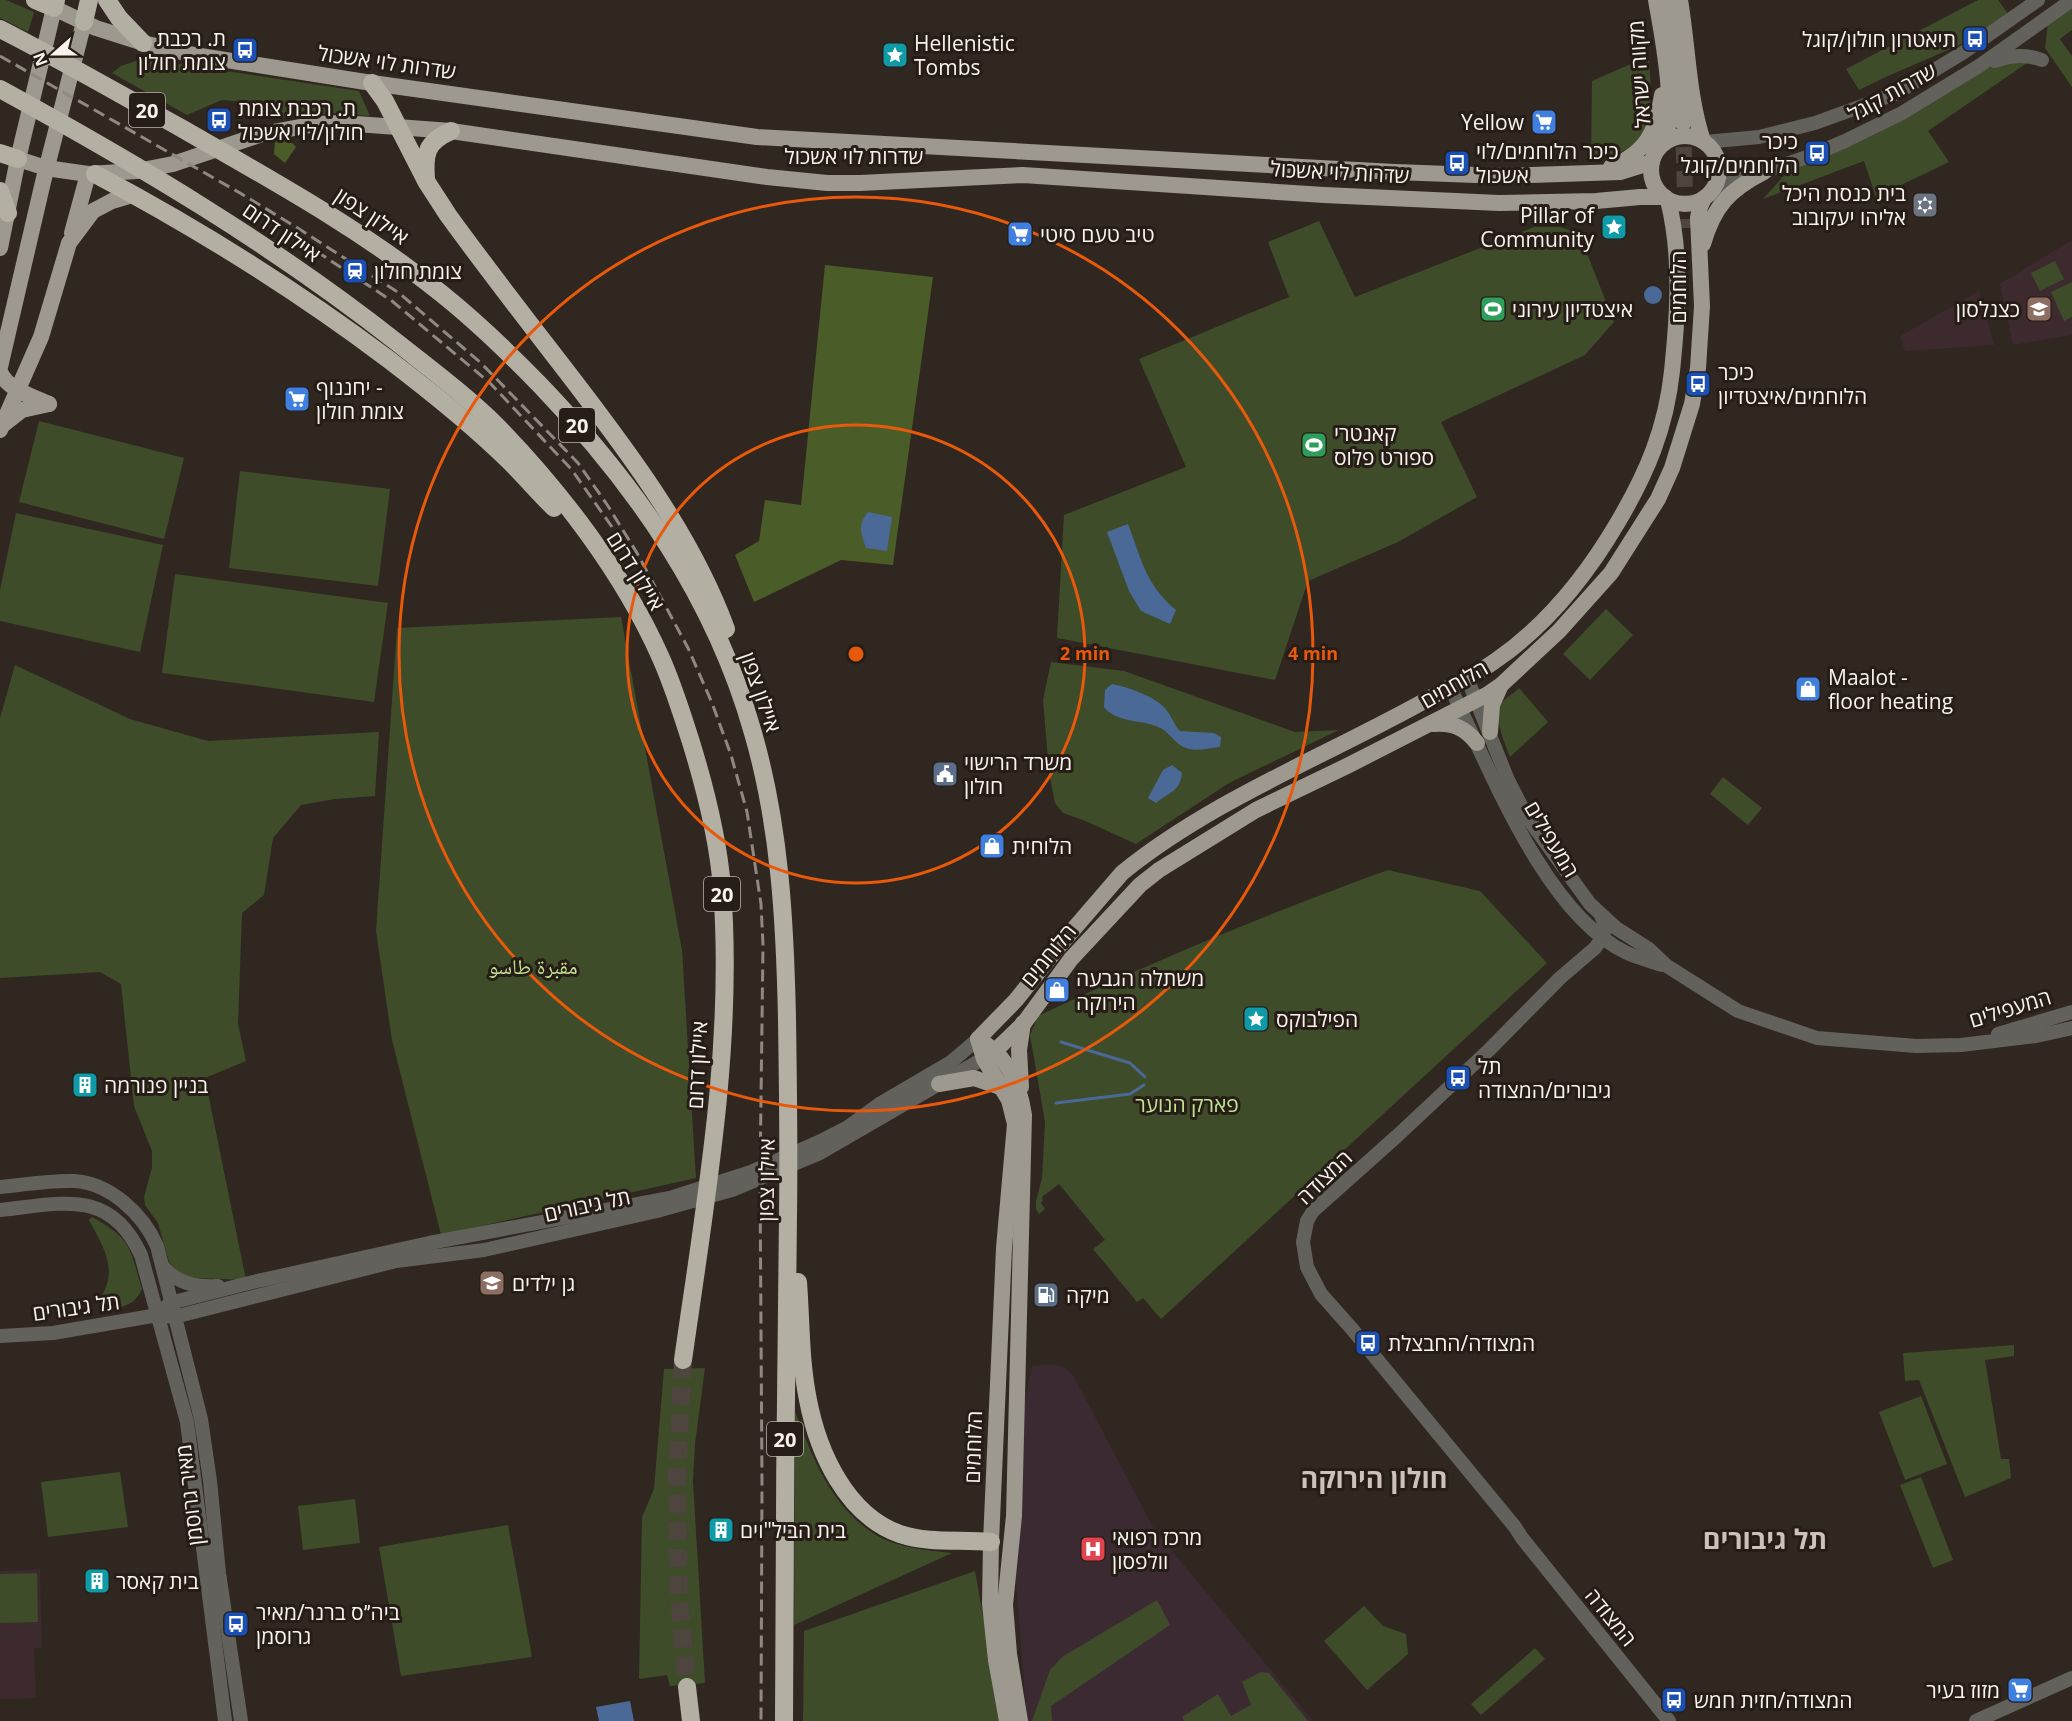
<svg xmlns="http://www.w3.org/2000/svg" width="2072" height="1721" viewBox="0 0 2072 1721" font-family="'Open Sans','Noto Naskh Arabic',Heebo,sans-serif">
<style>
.education{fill:#3d2a2f}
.medical{fill:#3c2a33}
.green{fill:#3e4c29}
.forest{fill:#4a5d28}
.water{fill:#4a6997}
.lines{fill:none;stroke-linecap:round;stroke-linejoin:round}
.stream{stroke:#4a6997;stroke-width:3}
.major-tunnel{stroke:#4e453f;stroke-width:16;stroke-dasharray:16 8;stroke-linecap:butt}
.highway-tunnel{stroke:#4e453f;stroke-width:18;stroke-dasharray:18 9;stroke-linecap:butt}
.minor{stroke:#63615c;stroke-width:14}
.major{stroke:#9d998f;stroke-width:16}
.highway{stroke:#b4afa3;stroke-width:18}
.rail{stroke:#908883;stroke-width:3;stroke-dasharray:12 6;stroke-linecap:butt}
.ring{fill:none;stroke:#e8590c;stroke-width:3}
.labels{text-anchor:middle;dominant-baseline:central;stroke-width:6;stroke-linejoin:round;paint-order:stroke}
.shield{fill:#261d17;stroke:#bab2ae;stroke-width:1.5}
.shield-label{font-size:20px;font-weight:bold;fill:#f9f2ee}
.poi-label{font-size:21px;fill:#f9f2ee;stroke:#261d17;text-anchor:start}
.street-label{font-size:21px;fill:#f9f2ee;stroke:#261d17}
.park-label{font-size:21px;fill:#c0e18f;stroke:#261d17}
.district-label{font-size:27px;font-weight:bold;fill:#cec1b9;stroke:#261d17}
.centre{fill:#e8590c;stroke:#261d17;stroke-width:3}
.ring-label{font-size:18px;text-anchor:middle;font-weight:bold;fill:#e8590c;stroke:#261d17;stroke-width:6;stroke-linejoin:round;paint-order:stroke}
</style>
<rect width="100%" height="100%" fill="#302720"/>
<g class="education">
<path d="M2072 240V335L2013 345 2000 284Z"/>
<path d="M1979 291 1994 345 1905 351 1900 336Z"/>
<path d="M40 1569 42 1648H34L36 1698 0 1699V1571Z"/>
</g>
<path class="medical" d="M1052 1364 1064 1367 1073 1375 1154 1529 1313 1721H1027L1015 1569 1022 1413 1032 1366Z"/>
<g class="green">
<path d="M0 0H6L34 12 28 32 0 18Z"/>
<path d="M1978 0H1998L2009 15 1978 37 1888 76 1859 90 1846 69Z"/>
<path d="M2072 7V30L2060 39 2072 56V87L2045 48 2048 23Z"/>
<path d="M1649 56C1650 85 1658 132 1628 149 1617 155 1603 158 1591 162L1592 81Z"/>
<path d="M138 60H152L359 91 370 116 336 113 282 118 254 103 222 100 187 115 112 73 121 66Z"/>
<path d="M2008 60 2030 61 1928 131 1949 162 1876 197 1864 161 1763 199 1787 172 1842 147 1982 70Z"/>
<path d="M1319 221 1355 297 1534 227H1560L1579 233 1614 322 1585 355 1441 422 1477 497 1398 542 1308 581 1275 680 1057 638 1064 515 1186 467 1139 359 1289 297 1268 242Z"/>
<path d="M2055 261 2064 279 2040 291 2031 273Z"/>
<path d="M2072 282V317L2064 321 2051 292Z"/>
<path d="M39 421 184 458 164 539 19 502Z"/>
<path d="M240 471 390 489 378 586 229 568Z"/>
<path d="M16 513 163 545 140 652 0 621V590Z"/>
<path d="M175 574 388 603 374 702 162 673Z"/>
<path d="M1606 609 1633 635 1590 680 1563 654Z"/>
<path d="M621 617 682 950 696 1178 441 1235 392 1040 376 931 397 628Z"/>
<path d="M1051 662 1124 671 1295 732 1339 730 1229 783 1136 844 1083 820 1063 813 1055 803 1049 772 1043 700Z"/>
<path d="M15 665 130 719 208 741 379 732 375 796 335 799 301 805 273 838 264 895 242 913 238 1024 246 1061 205 1078 246 1280 196 1278 185 1276 175 1269 169 1262 158 1223 145 1205 144 1197 152 1168V1151L134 1106 121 984 100 972 0 978V718Z"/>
<path d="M1519 688 1548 722 1510 757C1505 744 1493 718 1501 704 1504 699 1514 693 1519 688Z"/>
<path d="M1723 777 1762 808 1748 825 1710 794Z"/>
<path d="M1388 870 1480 891 1547 963 1161 1319 1143 1298 1137 1302 1093 1249 1105 1240 1059 1184 1042 1197 1043 1200 1041 1203 1045 1209 1039 1214 1036 1209V1201L1042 1178 1045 1122 1030 1035 1038 1016C1152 962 1269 913 1388 870Z"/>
<path d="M92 1217C133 1240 129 1247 142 1289 133 1308 120 1307 102 1311L98 1301C120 1272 104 1248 89 1220Z"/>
<path d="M2014 1345V1356L1985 1360 2001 1459H2009L2011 1478 1965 1497 1919 1380 1905 1381 1903 1353Z"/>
<path d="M705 1368 695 1444 693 1481 705 1683 670 1686 667 1675 639 1679 642 1517 654 1489 664 1369Z"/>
<path d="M1921 1396 1947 1464 1905 1480 1879 1412Z"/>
<path d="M795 1411C812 1457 831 1507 876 1535 898 1548 927 1550 952 1553L794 1625Z"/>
<path d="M120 1472 128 1527 48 1537 41 1482Z"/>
<path d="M1921 1477 1953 1560 1933 1568 1900 1485Z"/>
<path d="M355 1499 360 1543 303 1550 298 1506Z"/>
<path d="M508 1525 532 1657 401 1676 379 1547Z"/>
<path d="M975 1571 1002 1721H803L804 1631Z"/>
<path d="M37 1573 38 1622 0 1623V1574Z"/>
<path d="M1157 1600 1170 1625 1051 1706 1052 1721H1032L1050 1670 1062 1657Z"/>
<path d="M1364 1606 1383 1626 1406 1634 1408 1654 1367 1690 1324 1641Z"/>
<path d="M1535 1648 1545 1659 1481 1715 1471 1704Z"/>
<path d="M1261 1672 1269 1673 1308 1721H1184L1182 1717 1218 1694 1231 1716 1251 1705 1242 1682Z"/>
</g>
<g class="forest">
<path d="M281 140 291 142 296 147 285 163 274 154 275 142Z"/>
<path d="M825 265 933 277 893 565 841 560 754 602 735 555 759 541 765 500 801 505Z"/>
</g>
<g class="water">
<circle cx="1653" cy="295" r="9"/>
<path d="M868 512 892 517 887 551 866 548C861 532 857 526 868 512Z"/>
<path d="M1128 524C1142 560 1145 584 1176 610L1170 624 1141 611 1129 591 1107 532Z"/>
<path d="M1112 684C1128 687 1158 697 1167 711 1172 717 1174 725 1180 731L1214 733 1221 737 1220 747C1210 748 1196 752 1186 748 1174 744 1169 730 1156 726 1140 720 1115 722 1104 707L1105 690Z"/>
<path d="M1172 765 1182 773C1180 792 1169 792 1156 803L1148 798 1163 770Z"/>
<path d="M630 1701 634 1721H599L596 1707Z"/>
</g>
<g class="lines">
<g class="stream">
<path d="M1061 1042 1130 1063 1145 1077"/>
<path d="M1056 1103 1130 1094 1144 1085"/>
</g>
<path class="major-tunnel" d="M1683 123 1686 228"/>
<path class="highway-tunnel" d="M683 1360 677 1473 678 1585 687 1687"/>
<g class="minor">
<path d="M1995 61C2012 55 2025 54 2042 60"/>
<path d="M1705 142 1759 137 1815 123 1895 94 1964 52 2038 0"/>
<path d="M1715 188 1810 156 1845 141 1902 113 1979 66 2072 0"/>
<path d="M1467 678 1508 780 1527 817 1590 904 1616 928 1649 949 1667 966 1738 1011 1817 1038 1916 1046 1961 1045 2036 1036 2072 1028"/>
<path d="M1450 687C1489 766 1544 914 1627 953 1638 958 1651 961 1662 965"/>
<path d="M1601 915 1605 926 1603 937 1595 948 1560 978 1489 1050 1397 1136 1313 1211 1307 1221 1303 1242 1307 1267 1321 1294 1352 1329 1515 1527 1522 1538 1669 1721"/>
<path d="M1998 1034 2072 1012"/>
<path d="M0 1187C24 1185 49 1180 74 1181 110 1183 143 1214 157 1246L201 1419 210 1481 219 1573 241 1721"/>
<path d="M0 1210C61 1204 110 1187 141 1255L187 1422 225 1721"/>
<path d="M163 1267C178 1284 196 1287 218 1286"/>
<path d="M158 1315 170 1303 253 1282 429 1243 670 1198 751 1172 821 1141 848 1127 881 1103 951 1062 978 1039"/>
<path d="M0 1336 53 1333 158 1315 174 1317 396 1261 484 1250 657 1211 732 1190 820 1153 991 1054"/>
<path d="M1976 1721 2072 1678"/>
</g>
<g class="major">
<path d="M1656 0C1662 34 1678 114 1663 144"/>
<path d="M1668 0 1683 123"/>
<path d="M1680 0C1688 47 1688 96 1703 141"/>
<circle cx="1685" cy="170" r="34"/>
<path d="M18 159 46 168 88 174 137 171 173 164 262 134 316 124 343 123 451 131 767 177 827 183H860L1023 175 1324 195 1499 203 1596 201 1640 197H1665"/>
<path d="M1611 167C1647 152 1656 132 1662 95"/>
<path d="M72 233 88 174"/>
<path d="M1703 244C1714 206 1729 190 1764 172"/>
<path d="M0 248 18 159 54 8 96 28 143 43 194 55 372 83 757 137 1395 172 1503 176 1620 172 1652 162"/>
<path d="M0 367 43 182 84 22"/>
<path d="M0 372C8 390 32 396 49 404"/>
<path d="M4 424 22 410 49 404"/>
<path d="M0 430 41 337 69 243 93 211 112 201 132 195"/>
<path d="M1433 724C1453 722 1465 728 1477 743"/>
<path d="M1490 732 1492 705 1500 687"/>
<path d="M978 1039 1016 1000 1059 946 1122 873C1214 798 1334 753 1437 694 1456 683 1477 674 1495 661 1546 626 1587 575 1618 522 1647 473 1666 428 1672 371 1678 313 1682 256 1668 200"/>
<path d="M978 1039 984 1059 1009 1100 1015 1124 1004 1248 991 1542 990 1604 996 1660 1007 1721"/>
<path d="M987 1045C1010 1061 1020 1089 1024 1115L1014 1516 1005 1605 1009 1654 1020 1721"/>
<path d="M995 1051 1024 1023 1071 959 1140 885 1159 870 1256 810 1349 765 1488 694 1501 685 1559 631 1611 573 1658 499 1672 468 1692 404 1698 368 1702 306 1698 218 1700 207 1704 198"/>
<path d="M939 1084 974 1078 1003 1088"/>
<path d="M1021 1087 1019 1050 1023 1023"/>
</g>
<g class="highway">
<path d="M35 0 54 8 56 0"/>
<path d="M107 0 119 18 143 43"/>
<path d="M84 22 89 0"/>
<path d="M0 29C61 60 121 95 181 128 270 179 361 229 442 294 477 322 509 353 540 385 636 485 715 598 753 733 780 826 785 923 787 1019 788 1085 789 1150 788 1215 786 1384 784 1552 784 1721"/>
<path d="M372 83 385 101 426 181 448 215C490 273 534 329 577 385 635 461 693 539 726 629"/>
<path d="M0 89C139 165 275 246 399 344 433 371 468 397 498 427 561 492 623 573 660 656 672 682 681 711 690 739 705 787 718 837 722 888 734 1046 705 1204 683 1360"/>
<path d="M0 153 18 159"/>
<path d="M95 174C197 228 296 290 388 359 430 391 472 424 510 462 525 477 539 493 554 508"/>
<path d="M426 179C424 154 426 142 451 131"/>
<path d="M0 191 8 213"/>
<path d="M798 1282C801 1321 800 1361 808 1400 818 1452 846 1515 900 1534 930 1544 960 1539 991 1542"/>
<path d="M687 1687 691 1721"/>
</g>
<g class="rail">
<path d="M0 56 240 193 296 227 399 293 481 363 578 463 608 506 637 553 688 648 712 703 731 755 747 812 761 904 763 945 760 1176 762 1485 761 1721"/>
<path d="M316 251 392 301 490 383 572 470 612 527"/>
</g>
</g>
<g class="ring">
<circle cx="856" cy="654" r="229"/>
<circle cx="856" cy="654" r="457"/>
</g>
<defs>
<g id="bus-square" transform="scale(1.35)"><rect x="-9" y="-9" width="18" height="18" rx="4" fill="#1a4fb4" stroke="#261d17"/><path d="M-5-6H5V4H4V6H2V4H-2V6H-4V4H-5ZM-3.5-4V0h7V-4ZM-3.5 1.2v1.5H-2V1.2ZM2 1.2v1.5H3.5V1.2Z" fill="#fff"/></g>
<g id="sight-square" transform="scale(1.35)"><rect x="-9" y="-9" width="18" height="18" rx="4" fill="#0f9aa8" stroke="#261d17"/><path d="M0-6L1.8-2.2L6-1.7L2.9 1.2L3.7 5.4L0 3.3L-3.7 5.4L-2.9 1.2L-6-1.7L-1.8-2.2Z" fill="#fff"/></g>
<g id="supermarket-square" transform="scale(1.35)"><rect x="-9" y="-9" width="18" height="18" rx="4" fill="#3f7fe0" stroke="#261d17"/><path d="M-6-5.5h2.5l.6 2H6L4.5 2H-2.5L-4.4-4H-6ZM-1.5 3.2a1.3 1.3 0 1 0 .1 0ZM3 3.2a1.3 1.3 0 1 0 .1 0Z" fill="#fff"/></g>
<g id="synagogue-square" transform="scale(1.35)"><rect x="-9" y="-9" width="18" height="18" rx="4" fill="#6b7280" stroke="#261d17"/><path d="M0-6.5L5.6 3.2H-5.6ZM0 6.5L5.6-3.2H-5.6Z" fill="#fff"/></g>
<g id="station-square" transform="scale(1.35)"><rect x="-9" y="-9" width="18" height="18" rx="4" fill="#1a4fb4" stroke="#261d17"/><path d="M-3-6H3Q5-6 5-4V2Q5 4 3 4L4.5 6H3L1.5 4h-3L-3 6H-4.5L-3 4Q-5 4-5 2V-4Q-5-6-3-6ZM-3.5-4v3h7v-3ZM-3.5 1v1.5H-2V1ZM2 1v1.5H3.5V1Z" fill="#fff"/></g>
<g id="stadium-square" transform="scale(1.35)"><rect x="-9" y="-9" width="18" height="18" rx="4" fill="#2e9e5b" stroke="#261d17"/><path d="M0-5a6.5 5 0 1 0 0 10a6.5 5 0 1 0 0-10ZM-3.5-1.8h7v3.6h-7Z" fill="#fff"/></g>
<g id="school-square" transform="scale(1.35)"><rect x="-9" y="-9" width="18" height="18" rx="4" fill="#8d6e63" stroke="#261d17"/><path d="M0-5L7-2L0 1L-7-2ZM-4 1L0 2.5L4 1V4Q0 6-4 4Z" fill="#fff"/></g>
<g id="shop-square" transform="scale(1.35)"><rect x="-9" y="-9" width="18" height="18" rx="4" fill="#3f7fe0" stroke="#261d17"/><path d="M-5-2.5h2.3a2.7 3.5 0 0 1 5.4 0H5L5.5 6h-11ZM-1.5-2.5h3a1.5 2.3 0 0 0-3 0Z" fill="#fff"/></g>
<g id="civic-square" transform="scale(1.35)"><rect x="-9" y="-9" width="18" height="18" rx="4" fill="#5c6f8a" stroke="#261d17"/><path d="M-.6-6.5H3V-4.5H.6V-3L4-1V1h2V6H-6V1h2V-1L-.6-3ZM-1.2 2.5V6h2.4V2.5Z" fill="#fff"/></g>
<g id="building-square" transform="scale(1.35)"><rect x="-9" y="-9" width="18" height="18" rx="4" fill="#0f9aa8" stroke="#261d17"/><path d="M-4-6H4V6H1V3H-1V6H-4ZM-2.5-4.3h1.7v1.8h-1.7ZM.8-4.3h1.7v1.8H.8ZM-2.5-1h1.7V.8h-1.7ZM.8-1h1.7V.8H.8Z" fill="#fff"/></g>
<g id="fuel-square" transform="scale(1.35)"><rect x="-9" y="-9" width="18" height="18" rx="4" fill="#5c6f8a" stroke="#261d17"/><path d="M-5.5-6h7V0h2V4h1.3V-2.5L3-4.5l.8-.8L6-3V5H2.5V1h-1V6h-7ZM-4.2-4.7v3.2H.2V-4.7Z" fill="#fff"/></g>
<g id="hospital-square" transform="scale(1.35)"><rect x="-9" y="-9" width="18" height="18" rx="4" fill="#e0444e" stroke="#261d17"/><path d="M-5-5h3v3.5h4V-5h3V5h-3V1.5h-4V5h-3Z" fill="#fff"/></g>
</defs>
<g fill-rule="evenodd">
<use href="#bus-square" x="1975" y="39"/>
<use href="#bus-square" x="245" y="50"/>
<use href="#sight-square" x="895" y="55"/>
<use href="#bus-square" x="219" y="120"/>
<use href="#supermarket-square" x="1544" y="122"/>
<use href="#bus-square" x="1817" y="153"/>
<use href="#bus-square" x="1457" y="163"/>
<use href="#synagogue-square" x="1925" y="205"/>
<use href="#sight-square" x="1614" y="227"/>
<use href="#supermarket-square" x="1020" y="234"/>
<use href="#station-square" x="355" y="271"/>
<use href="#stadium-square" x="1493" y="309"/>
<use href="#school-square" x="2039" y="309"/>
<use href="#bus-square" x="1698" y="384"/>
<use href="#supermarket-square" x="297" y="399"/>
<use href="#stadium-square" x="1314" y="445"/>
<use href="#shop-square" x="1808" y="689"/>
<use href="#civic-square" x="945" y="774"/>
<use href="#shop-square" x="992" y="846"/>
<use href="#shop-square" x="1057" y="990"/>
<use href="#sight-square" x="1256" y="1019"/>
<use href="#bus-square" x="1458" y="1078"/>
<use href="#building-square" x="85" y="1085"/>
<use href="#school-square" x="492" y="1283"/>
<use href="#fuel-square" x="1046" y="1295"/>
<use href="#bus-square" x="1368" y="1343"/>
<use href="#building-square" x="721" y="1530"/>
<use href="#hospital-square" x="1093" y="1549"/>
<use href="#building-square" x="97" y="1581"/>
<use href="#bus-square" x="236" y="1624"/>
<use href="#supermarket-square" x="2020" y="1690"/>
<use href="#bus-square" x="1674" y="1700"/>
</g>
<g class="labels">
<g class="shield">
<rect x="129" y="93" width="36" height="34" rx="4.5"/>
<rect x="559" y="408" width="36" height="34" rx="4.5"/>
<rect x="704" y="877" width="36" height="34" rx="4.5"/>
<rect x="767" y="1422" width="36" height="34" rx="4.5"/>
</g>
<g class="shield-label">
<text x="147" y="110">20</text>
<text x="577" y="425">20</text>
<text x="722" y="894">20</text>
<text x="785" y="1439">20</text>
</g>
<g class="poi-label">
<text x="226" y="38" text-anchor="end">ת. רכבת<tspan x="226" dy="24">צומת חולון</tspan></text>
<text x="1956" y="39" text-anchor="end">תיאטרון חולון/קוגל</text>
<text x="914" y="43">Hellenistic<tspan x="914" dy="24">Tombs</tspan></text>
<text x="238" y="108">ת. רכבת צומת<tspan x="238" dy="24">חולון/לוי אשכול</tspan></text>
<text x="1524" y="122" text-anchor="end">Yellow</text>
<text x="1798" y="141" text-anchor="end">כיכר<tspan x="1798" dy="24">הלוחמים/קוגל</tspan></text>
<text x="1476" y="151">כיכר הלוחמים/לוי<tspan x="1476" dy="24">אשכול</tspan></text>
<text x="1906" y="193" text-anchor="end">בית כנסת היכל<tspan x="1906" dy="24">אליהו יעקובוב</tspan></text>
<text x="1594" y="215" text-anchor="end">Pillar of<tspan x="1594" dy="24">Community</tspan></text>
<text x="1040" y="234">טיב טעם סיטי</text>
<text x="374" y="271">צומת חולון</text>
<text x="1512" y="309">איצטדיון עירוני</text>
<text x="2020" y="309" text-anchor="end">כצנלסון</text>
<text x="1718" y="372">כיכר<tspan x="1718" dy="24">הלוחמים/איצטדיון</tspan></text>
<text x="316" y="387">יחננוף -<tspan x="316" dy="24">צומת חולון</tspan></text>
<text x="1334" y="433">קאנטרי<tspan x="1334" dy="24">ספורט פלוס</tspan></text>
<text x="1828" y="677">Maalot -<tspan x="1828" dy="24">floor heating</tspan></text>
<text x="964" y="762">משרד הרישוי<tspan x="964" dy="24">חולון</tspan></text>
<text x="1012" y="846">הלוחית</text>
<text x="1076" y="978">משתלה הגבעה<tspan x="1076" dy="24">הירוקה</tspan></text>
<text x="1276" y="1019">הפילבוקס</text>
<text x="1478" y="1066">תל<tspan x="1478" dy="24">גיבורים/המצודה</tspan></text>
<text x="104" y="1085">בניין פנורמה</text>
<text x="512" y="1283">גן ילדים</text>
<text x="1066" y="1295">מיקה</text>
<text x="1388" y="1343">המצודה/החבצלת</text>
<text x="740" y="1530">בית הביל"וים</text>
<text x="1112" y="1537">מרכז רפואי<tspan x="1112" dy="24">וולפסון</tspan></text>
<text x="116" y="1581">בית קאסר</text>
<text x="256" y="1612">ביה״ס ברנר/מאיר<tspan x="256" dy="24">גרוסמן</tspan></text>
<text x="2000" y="1690" text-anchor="end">מזוז בעיר</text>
<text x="1694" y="1700">המצודה/חזית חמש</text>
</g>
<g class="street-label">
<text transform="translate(387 62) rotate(8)">שדרות לוי אשכול</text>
<text transform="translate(1639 74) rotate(-94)">מקווה ישראל</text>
<text transform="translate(1892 92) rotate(-29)">שדרות קוגל</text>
<text x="854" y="156">שדרות לוי אשכול</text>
<text transform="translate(1340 172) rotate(3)">שדרות לוי אשכול</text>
<text transform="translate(372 216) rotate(34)">איילון צפון</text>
<text transform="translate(282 232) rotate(34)">איילון דרום</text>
<text transform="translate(1678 287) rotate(-90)">הלוחמים</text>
<text transform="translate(636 571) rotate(58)">איילון דרום</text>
<text transform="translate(1454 684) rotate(-30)">הלוחמים</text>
<text transform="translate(761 692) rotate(71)">איילון צפון</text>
<text transform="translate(1552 839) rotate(59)">המעפילים</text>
<text transform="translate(1048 955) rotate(-51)">הלוחמים</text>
<text transform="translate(2010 1008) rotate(-17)">המעפילים</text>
<text transform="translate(697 1065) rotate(-87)">איילון דרום</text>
<text transform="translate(1324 1177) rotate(-44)">המצודה</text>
<text transform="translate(766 1180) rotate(-89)">איילון צפון</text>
<text transform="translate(587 1205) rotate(-12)">תל גיבורים</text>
<text transform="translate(76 1307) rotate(-8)">תל גיבורים</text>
<text transform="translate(973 1447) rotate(-88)">הלוחמים</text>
<text transform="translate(189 1495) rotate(-97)">מאיר גרוסמן</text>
<text transform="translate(1611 1617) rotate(51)">המצודה</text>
</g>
<g class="park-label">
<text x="533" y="966">مقبرة طاسو</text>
<text x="1187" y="1104">פארק הנוער</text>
</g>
<g class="district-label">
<text x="1374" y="1477">חולון הירוקה</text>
<text x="1765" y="1538">תל גיבורים</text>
</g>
</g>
<circle cx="856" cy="654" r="9" class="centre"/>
<g class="ring-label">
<text x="1085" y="660">2 min</text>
<text x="1313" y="660">4 min</text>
</g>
<g transform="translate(54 54) rotate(249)" stroke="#261d17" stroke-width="4.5" paint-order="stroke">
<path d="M0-4.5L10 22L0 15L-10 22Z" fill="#f9f2ee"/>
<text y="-9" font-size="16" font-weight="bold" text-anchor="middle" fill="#f9f2ee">N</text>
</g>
</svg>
